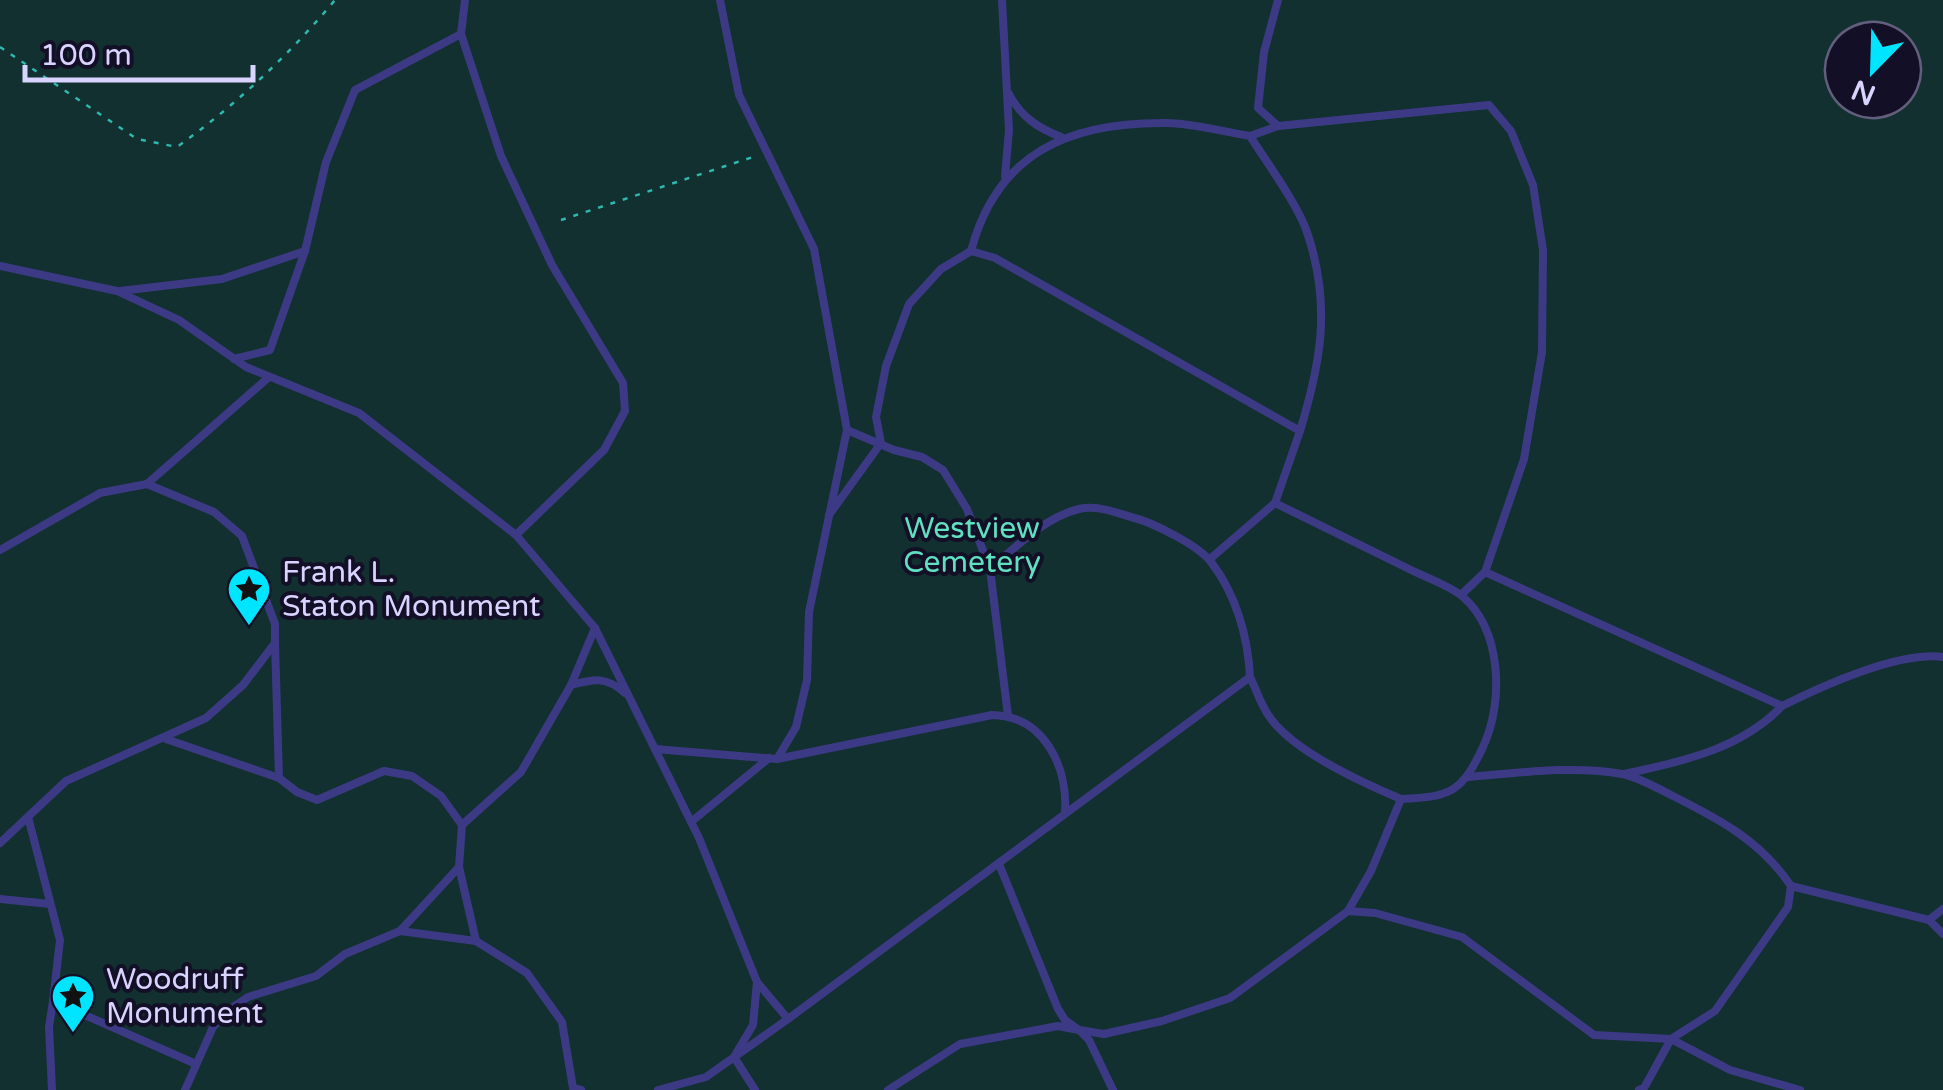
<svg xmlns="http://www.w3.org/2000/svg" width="1943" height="1090" viewBox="0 0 1943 1090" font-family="'Varela Round',sans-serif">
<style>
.green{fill:#12302f;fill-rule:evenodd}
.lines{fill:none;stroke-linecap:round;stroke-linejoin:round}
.path{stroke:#2fb8b0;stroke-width:2.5;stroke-dasharray:5 8;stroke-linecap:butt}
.service{stroke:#3d3a85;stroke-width:8}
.labels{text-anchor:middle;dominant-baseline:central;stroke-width:8;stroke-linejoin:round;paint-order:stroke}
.park-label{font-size:30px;fill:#5fe0c0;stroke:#130f26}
.poi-label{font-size:30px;fill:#d9d4ff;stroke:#130f26;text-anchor:start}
</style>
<rect width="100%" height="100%" fill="#130f26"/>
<path class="green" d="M0 0H1943V1090H0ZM1843 40H1903V100H1843Z"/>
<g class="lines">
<g class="path">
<path d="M0 47 137 139 177 147C236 105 289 55 335 0"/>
<path d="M561 220 756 156"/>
</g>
<g class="service">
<path d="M465 0 461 34 501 156 552 265 623 383 625 411 604 450 516 535"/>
<path d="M720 0 739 95 814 249 847 430 809 612 807 680 796 727 777 759"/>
<path d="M1002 0 1009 130 1005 176"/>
<path d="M1278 0 1264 52 1258 108 1278 126"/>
<path d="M1009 94C1021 117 1038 128 1061 137"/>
<path d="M1250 136 1278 126 1489 105 1511 131 1533 185 1543 250 1542 352 1524 459 1485 572 1461 595"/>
<path d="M971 251 995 258 1300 431 1275 503 1210 559"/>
<path d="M0 266 117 291 179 320 246 367 359 413 516 535 595 628 699 838 757 982 788 1019 1250 677C1256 689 1260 702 1267 713 1289 750 1363 783 1401 799L1371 871 1348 911 1230 998 1162 1021 1104 1034 1079 1030 1065 1020 1058 1009 999 864"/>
<path d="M120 291 222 279 305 251"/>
<path d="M234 359 270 350 305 251 326 162 355 90 461 34"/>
<path d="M847 430 894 450 922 457 943 470 967 509 990 569 1008 716"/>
<path d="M147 484 269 377"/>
<path d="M1275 503C1319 525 1363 546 1407 568 1424 577 1447 584 1462 596 1502 630 1504 702 1483 747 1462 792 1451 797 1401 799"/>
<path d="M829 515 881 443 876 417 886 366 909 304 941 269 971 251C997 153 1069 122 1166 123 1193 123 1223 132 1250 136 1267 163 1299 206 1308 235 1331 306 1321 362 1300 431"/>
<path d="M0 550 100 493 147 484 214 512 242 536 275 624V643L243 685 206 718 66 781 0 843"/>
<path d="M990 569C1016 547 1045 517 1079 509 1097 505 1114 512 1131 517 1152 522 1198 545 1211 562 1236 594 1248 637 1250 677"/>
<path d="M1485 572 1782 706C1822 686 1899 651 1943 657"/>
<path d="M275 643 279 778"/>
<path d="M571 685C594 679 606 676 625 693"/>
<path d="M166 739 279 778 297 792 317 800 384 771 412 776 441 796 462 825 459 867 476 941"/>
<path d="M655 749 777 759 992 715C1044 716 1068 766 1065 813"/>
<path d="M1624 774C1681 762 1741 749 1782 706"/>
<path d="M1469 777C1517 773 1575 765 1622 774 1638 777 1657 788 1671 795 1719 819 1761 841 1791 886L1788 907 1715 1011 1671 1039 1644 1088 1639 1090"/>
<path d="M28 817 60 940 53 1001"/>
<path d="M691 822 769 758"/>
<path d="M462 825 521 772 571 685 595 628"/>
<path d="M1791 886 1929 920 1943 934"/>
<path d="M0 899 50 904"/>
<path d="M1348 911 1375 913 1462 937 1594 1035 1671 1039 1730 1070 1800 1090"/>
<path d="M1929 920 1943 909"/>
<path d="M400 931 476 941 527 973 562 1022 573 1088 581 1090"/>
<path d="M52 1090 49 1027 53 1001 196 1064"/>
<path d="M185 1090 213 1027 233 1007 248 997 316 976 345 954 400 931 459 867"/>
<path d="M658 1090 706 1077 788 1019"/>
<path d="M755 1090 734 1057 753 1025 757 982"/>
<path d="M888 1090 960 1044 1058 1026 1079 1030 1089 1040 1113 1090"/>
</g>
</g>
<defs>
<g id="sight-pin" transform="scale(2.25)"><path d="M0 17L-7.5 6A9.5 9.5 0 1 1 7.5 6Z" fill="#00e5ff" stroke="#130f26"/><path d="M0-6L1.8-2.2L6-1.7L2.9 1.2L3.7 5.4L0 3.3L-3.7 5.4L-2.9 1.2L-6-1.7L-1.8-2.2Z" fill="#111"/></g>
</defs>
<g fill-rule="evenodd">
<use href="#sight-pin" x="249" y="589"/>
<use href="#sight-pin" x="73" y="996"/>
</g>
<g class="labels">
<g class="park-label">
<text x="972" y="528">Westview<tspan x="972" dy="34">Cemetery</tspan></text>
</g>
<g class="poi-label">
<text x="282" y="572">Frank L.<tspan x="282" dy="34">Staton Monument</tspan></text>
<text x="106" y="979">Woodruff<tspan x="106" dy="34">Monument</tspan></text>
</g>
</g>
<g transform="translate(1873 70) rotate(203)"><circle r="48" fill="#130f26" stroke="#625e7d" stroke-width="2.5"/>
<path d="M0-8L18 38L0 25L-18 38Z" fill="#00e5ff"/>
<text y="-15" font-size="28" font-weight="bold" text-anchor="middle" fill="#d9d4ff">N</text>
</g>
<path d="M25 65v15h228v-15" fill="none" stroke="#d9d4ff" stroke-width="5"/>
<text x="40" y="65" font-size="30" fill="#d9d4ff" stroke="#130f26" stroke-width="8" paint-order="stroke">100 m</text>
</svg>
